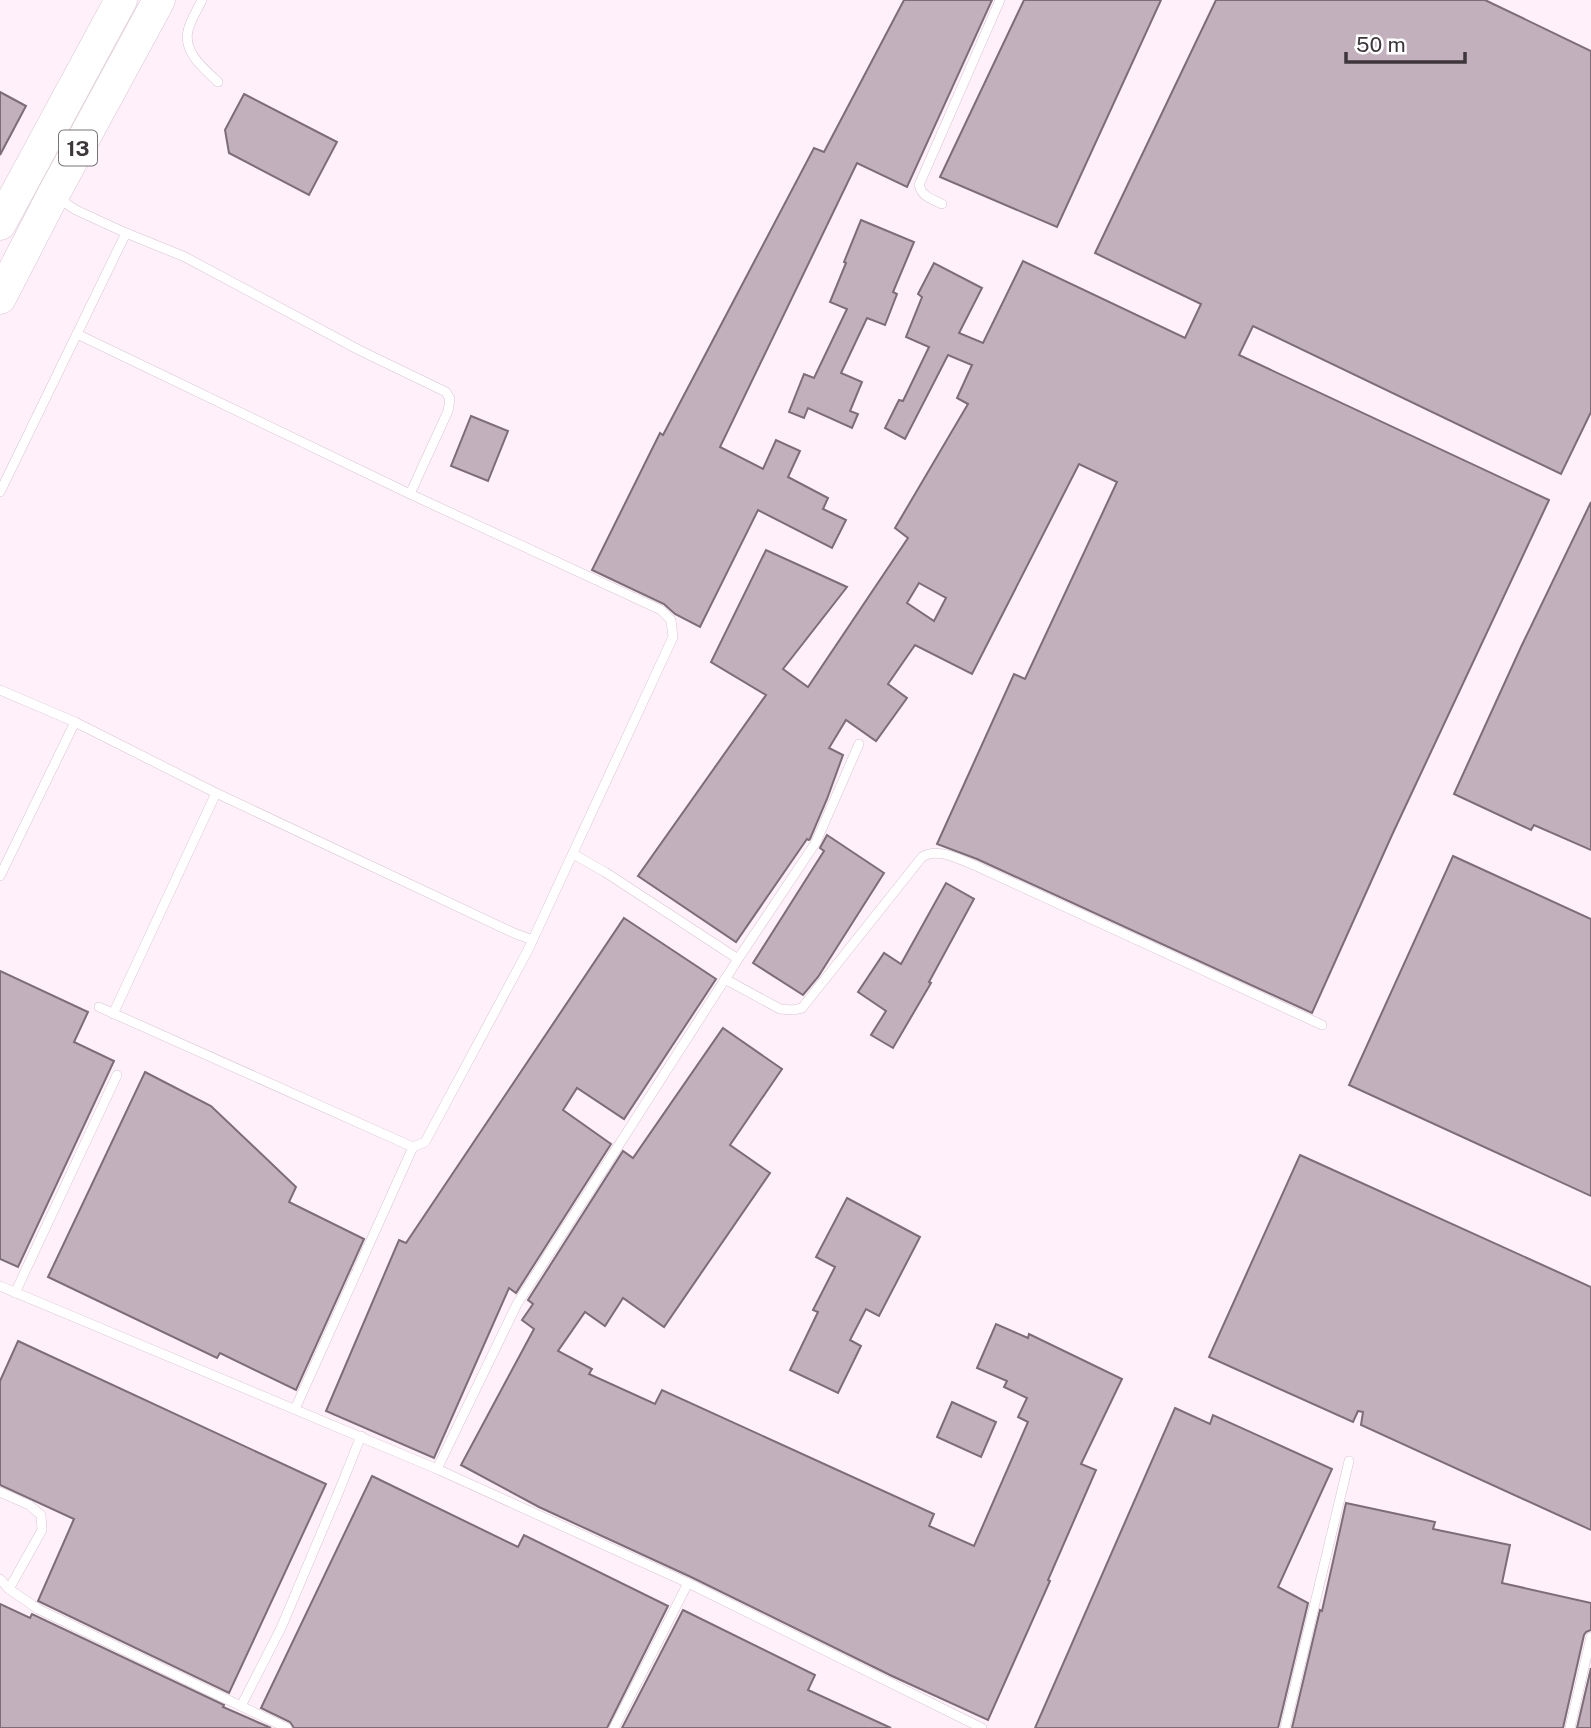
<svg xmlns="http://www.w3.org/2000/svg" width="1591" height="1728" viewBox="0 0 1591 1728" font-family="'Public Sans',sans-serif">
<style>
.building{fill:#c2b0bc;stroke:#7c6d78;stroke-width:2;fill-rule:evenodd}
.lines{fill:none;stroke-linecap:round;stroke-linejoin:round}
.lane-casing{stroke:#d6c5d1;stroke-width:10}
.highway-casing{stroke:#d6c5d1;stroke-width:33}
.lane{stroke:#fff;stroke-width:9}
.highway{stroke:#fff;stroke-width:32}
.labels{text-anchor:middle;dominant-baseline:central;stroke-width:5;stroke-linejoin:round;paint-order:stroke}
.shield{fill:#fff;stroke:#777276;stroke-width:2}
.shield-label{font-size:21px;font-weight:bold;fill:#3d363b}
</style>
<rect width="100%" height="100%" fill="#fff0fa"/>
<g class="building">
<path d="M904 0H992L907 187 857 163 720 447 763 469 776 440 800 451 788 477 828 498 823 509 846 520 832 548 758 510 700 627 675 614 664 604 592 570 660 433 663 435 814 148 824 152Z"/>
<path d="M1024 0H1161L1057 227 940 177Z"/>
<path d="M1216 0H1485L1591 51V412L1561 474 1253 326 1239 355 1549 500 1392 835 1312 1013 977 859 937 844 1014 674 1025 679 1117 482 1079 464 972 674 915 645 888 684 907 698 876 741 846 720 829 748 843 755 827 799 810 839 809 840 807 839 736 942 638 876 766 695 711 662 766 550 847 587 783 669 808 687 908 538 895 528 968 404 957 398 972 365 948 355 905 439 885 428 899 400 903 401 929 347 906 337 922 297 918 294 934 263 982 288 959 333 983 343 1023 261 1185 338 1201 304 1095 253ZM919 583 946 598 934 621 907 603Z"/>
<path d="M0 92 26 106 0 155Z"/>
<path d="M244 94 337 142 309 195 229 153 225 130Z"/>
<path d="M861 220 914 242 893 292 897 294 885 325 867 318 841 373 862 382 850 411 858 414 852 428 808 408 804 418 789 412 804 374 814 378 847 309 830 302 846 263 844 262Z"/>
<path d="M471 416 508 431 488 481 451 466Z"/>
<path d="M1591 502V850L1534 825 1531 830 1454 794 1521 647Z"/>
<path d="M827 835 884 873 818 977 803 995 753 963 824 851 820 848Z"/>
<path d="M1453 856 1591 919V1196L1349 1085Z"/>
<path d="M946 883 974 899 929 982 931 983 893 1048 871 1035 886 1011 858 992 884 953 901 964Z"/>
<path d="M624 918 716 979 624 1119 577 1088 563 1110 611 1144 516 1293 509 1288 434 1458 326 1411 399 1240 406 1243Z"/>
<path d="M0 971 88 1012 74 1042 114 1061 18 1267 0 1259Z"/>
<path d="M723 1028 782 1069 730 1145 770 1173 664 1327 623 1298 605 1326 585 1312 558 1351 592 1369 589 1374 655 1404 662 1390 934 1514 929 1526 974 1546 1028 1422 1018 1417 1027 1398 1004 1387 1007 1381 977 1368 996 1324 1028 1338 1029 1334 1122 1379 1081 1464 1096 1470 1048 1580 1050 1581 988 1720 892 1676 691 1577 539 1507 461 1465 534 1329 522 1320 533 1304 528 1300 623 1151 633 1158Z"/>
<path d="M145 1072 211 1106 296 1187 289 1202 364 1239 296 1390 220 1353 217 1358 48 1277Z"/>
<path d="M1300 1155 1591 1287V1530L1361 1425 1363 1412 1358 1411 1353 1422 1209 1357Z"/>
<path d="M847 1198 920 1237 879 1316 866 1309 850 1340 861 1346 838 1393 790 1370 818 1312 813 1310 835 1267 816 1257Z"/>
<path d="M18 1341 326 1484 229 1693 38 1601 74 1519 0 1485V1381Z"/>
<path d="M952 1402 996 1422 981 1457 937 1437Z"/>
<path d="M1175 1408 1210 1424 1213 1415 1332 1469 1278 1587 1308 1603 1278 1728H1035Z"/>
<path d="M372 1476 518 1547 524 1535 668 1606 607 1728H294L290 1722 261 1708Z"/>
<path d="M1346 1503 1435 1522 1433 1529 1510 1545 1502 1583 1591 1603V1630L1586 1632 1584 1635 1563 1728H1292L1320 1610 1322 1611Z"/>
<path d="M0 1604 30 1618 32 1614 224 1705 223 1707 271 1728H0Z"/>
<path d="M683 1610 815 1675 808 1690 891 1728H622Z"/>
<path d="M1591 1668V1728H1577Z"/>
</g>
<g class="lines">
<g class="lane-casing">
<g id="lane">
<path d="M202 0C198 9 190 20 188 31 183 52 204 69 218 82"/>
<path d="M59 199 76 210 126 233"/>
<path d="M942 204C932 199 922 197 919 185L1000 0"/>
<path d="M77 334 410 494 661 610 671 620 673 637 528 950 425 1142 413 1147 406 1144 99 1007"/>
<path d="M0 492 126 233 185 257 361 351 446 392 450 399 448 411 410 494"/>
<path d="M0 690 75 722 216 793 516 934 533 940"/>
<path d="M573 854 605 872 738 959"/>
<path d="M0 876 75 722"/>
<path d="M725 979 780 1009 793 1010 802 1008 922 857C937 847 958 859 974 865L1322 1025"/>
<path d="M113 1014 216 793"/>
<path d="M0 1286 437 1469 688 1583 982 1728"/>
<path d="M15 1293 117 1075"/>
<path d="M295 1409 413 1147"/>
<path d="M437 1469 517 1304 738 959 816 842 859 744"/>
<path d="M0 1492 29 1505 41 1515 42 1530 9 1589"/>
<path d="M0 1579 9 1589 38 1609 287 1728"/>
<path d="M241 1706 281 1628 339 1491 361 1436"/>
<path d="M614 1728 688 1583"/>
<path d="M1285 1728 1349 1461"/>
<path d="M1570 1728 1591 1637"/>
</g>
</g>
<g class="highway-casing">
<g id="highway">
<path d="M0 224 121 0"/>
<path d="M0 298 53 195 159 0"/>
</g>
</g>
<use href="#lane" class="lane"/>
<use href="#highway" class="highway"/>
</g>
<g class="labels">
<rect class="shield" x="59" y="130.5" width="38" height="35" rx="5"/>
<g class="shield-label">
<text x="78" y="148">13</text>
</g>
</g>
<path d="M1346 52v10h119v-10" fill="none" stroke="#3d363b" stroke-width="3.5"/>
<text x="1356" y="52" font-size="21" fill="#3d363b" stroke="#ffffff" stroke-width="5" paint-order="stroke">50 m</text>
</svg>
